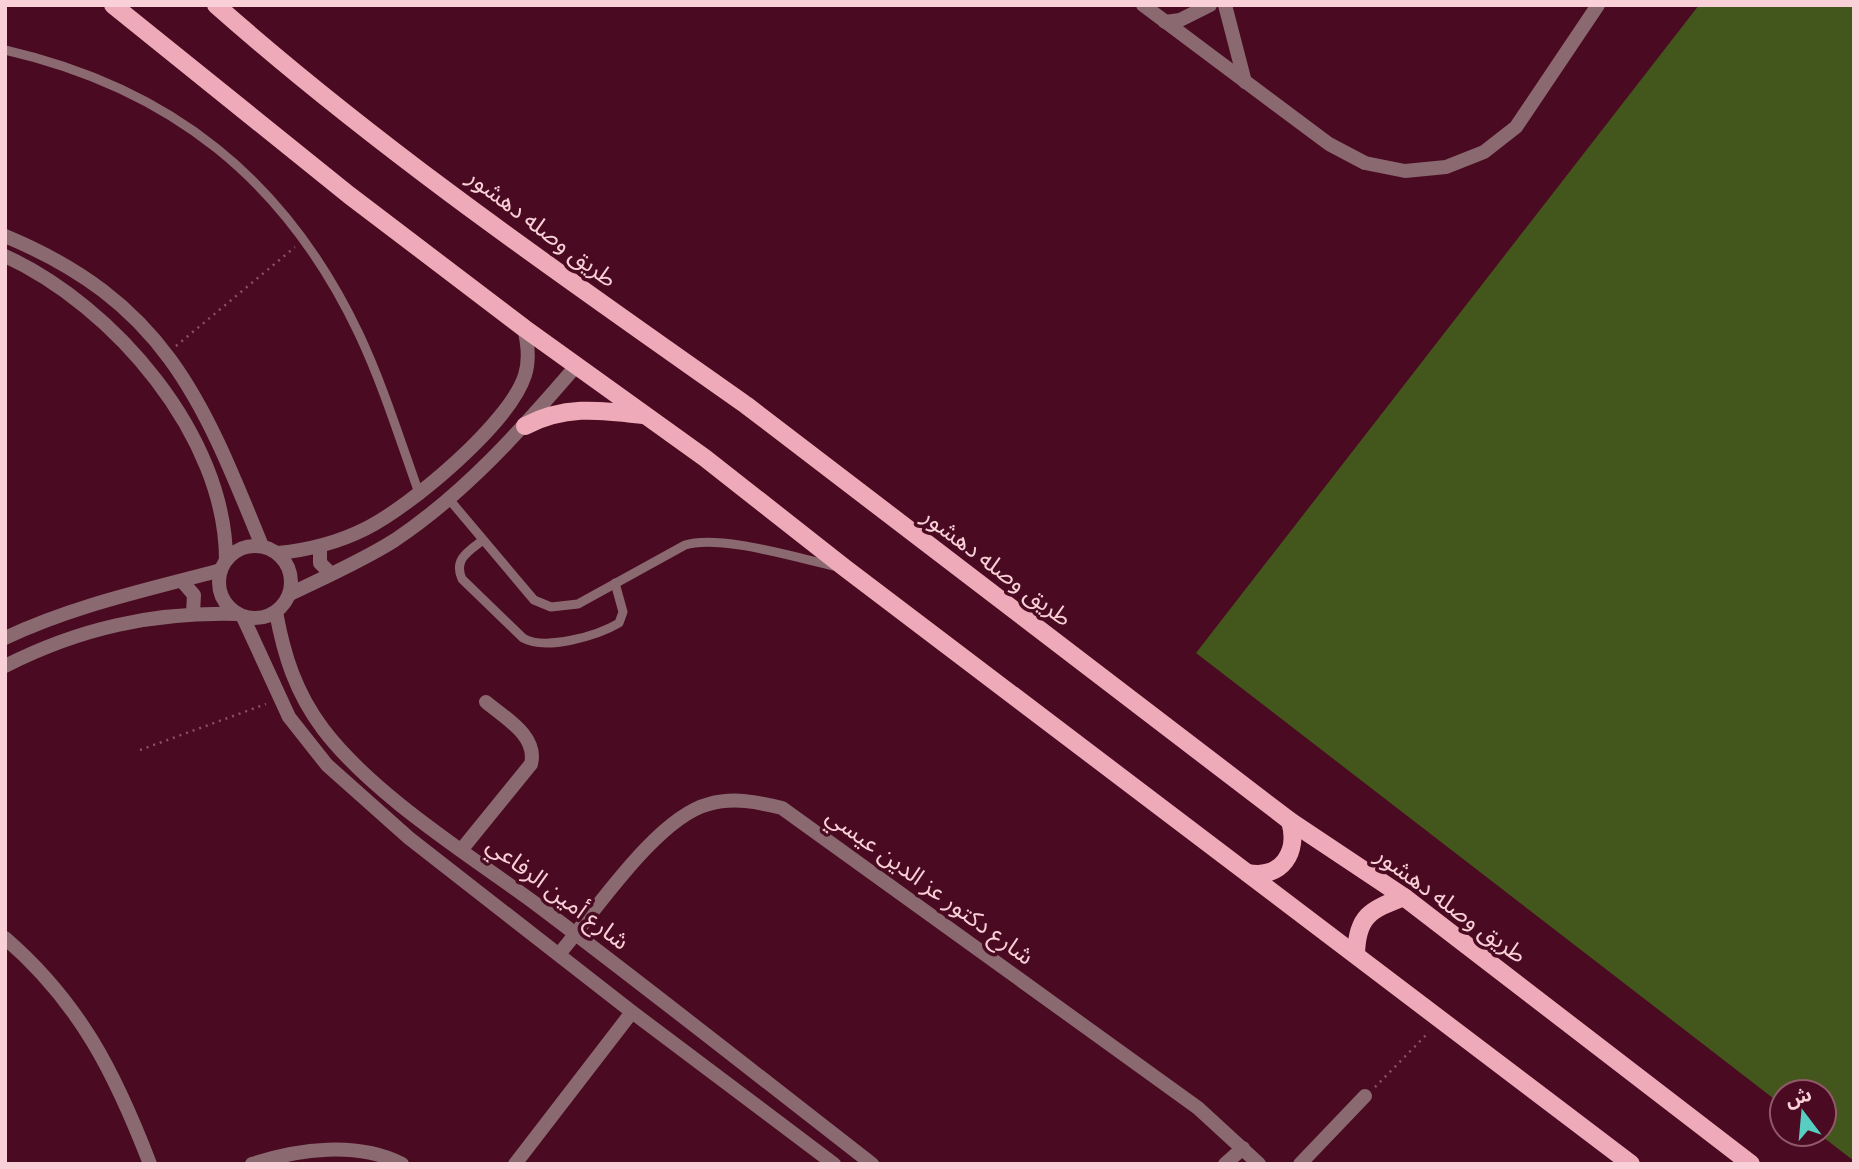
<svg xmlns="http://www.w3.org/2000/svg" width="1859" height="1169" viewBox="0 0 1859 1169" font-family="'Roboto Condensed','Noto Sans Arabic',sans-serif">
<style>
.green{fill:#43561b}
.lines{fill:none;stroke-linecap:round;stroke-linejoin:round}
.path{stroke:#8a5264;stroke-width:2.5;stroke-dasharray:2 5;stroke-linecap:butt}
.service{stroke:#8a6970;stroke-width:9}
.minor{stroke:#8a6970;stroke-width:14}
.primary{stroke:#eeaab8;stroke-width:18}
.labels{text-anchor:middle;dominant-baseline:central;stroke-width:7;stroke-linejoin:round;paint-order:stroke}
.street-label{font-size:24px;fill:#fad0d8;stroke:#4a0a21}
</style>
<rect width="100%" height="100%" fill="#4a0a21"/>
<path class="green" d="M1699 5H1854V1161L1819 1134H1824V1092H1782V1105L1196 653Z"/>
<g class="lines">
<g class="path">
<path d="M176 346 295 247"/>
<path d="M140 750 266 704"/>
<path d="M1375 1087 1429 1032"/>
</g>
<g class="service">
<path d="M5 50C171 88 286 180 359 334 383 385 400 440 419 493"/>
<path d="M448 498 534 600 551 607 578 604 685 545C719 534 797 558 834 566"/>
<path d="M483 540C469 551 453 559 462 579L523 638C545 651 597 636 619 623L623 612 615 583"/>
</g>
<g class="minor">
<path d="M1143 5 1329 144 1365 163 1405 171 1446 167 1484 152 1516 127 1598 5"/>
<path d="M1225 5 1245 82"/>
<path d="M1165 22 1180 20 1210 5"/>
<path d="M5 236C164 302 202 398 262 546"/>
<path d="M5 256C114 306 226 436 226 560"/>
<circle cx="255" cy="582" r="36"/>
<path d="M320 546V563L331 574"/>
<path d="M278 553C308 550 337 543 365 529 410 507 510 423 525 375 530 359 528 344 524 328"/>
<path d="M182 581 194 595 193 613"/>
<path d="M290 594C325 577 362 561 395 540 465 493 521 430 576 366"/>
<path d="M276 612C284 656 296 693 323 729 373 795 468 854 536 904 649 989 760 1077 872 1164"/>
<path d="M243 617 289 717 327 765 409 838 632 1012 834 1164"/>
<path d="M5 638C75 605 147 590 221 570"/>
<path d="M5 666C80 628 153 612 237 614"/>
<path d="M462 849 531 764C538 736 505 718 486 702"/>
<path d="M5 938C80 1003 115 1073 150 1164"/>
<path d="M559 954C594 913 657 817 709 804 734 797 757 802 782 808L1198 1108 1259 1164"/>
<path d="M252 1164C298 1149 357 1141 402 1164"/>
<path d="M515 1164 632 1012"/>
<path d="M1225 1164 1243 1148"/>
<path d="M1300 1164 1365 1096"/>
</g>
<g class="primary">
<path d="M113 5 349 195 524 328 705 458 845 568 1631 1164"/>
<path d="M216 5C381 151 566 278 746 405L1290 821 1404 897 1751 1164"/>
<path d="M525 426C565 405 600 410 643 415"/>
<path d="M1248 873C1282 879 1299 852 1290 821"/>
<path d="M1356 954C1357 916 1370 910 1404 897"/>
</g>
</g>
<g class="labels">
<g class="street-label">
<text transform="translate(542 228) rotate(37)">طريق وصله دهشور</text>
<text transform="translate(997 567) rotate(37)">طريق وصله دهشور</text>
<text transform="translate(930 886) rotate(36)">شارع دكتور عز الدين عيسي</text>
<text transform="translate(558 893) rotate(37)">شارع أمين الرفاعي</text>
<text transform="translate(1451 905) rotate(36)">طريق وصله دهشور</text>
</g>
</g>
<rect width="1859" height="1169" fill="none" stroke="#fad0d8" stroke-width="14"/>
<g transform="translate(1803 1113) rotate(344)"><circle r="33" fill="#4a0a21" stroke="#90596a" stroke-width="2"/>
<path d="M0-5L12 26L0 18L-12 26Z" fill="#57cec1"/>
<text y="-10" font-size="19" font-weight="bold" text-anchor="middle" fill="#fad0d8">ش</text>
</g>
</svg>
